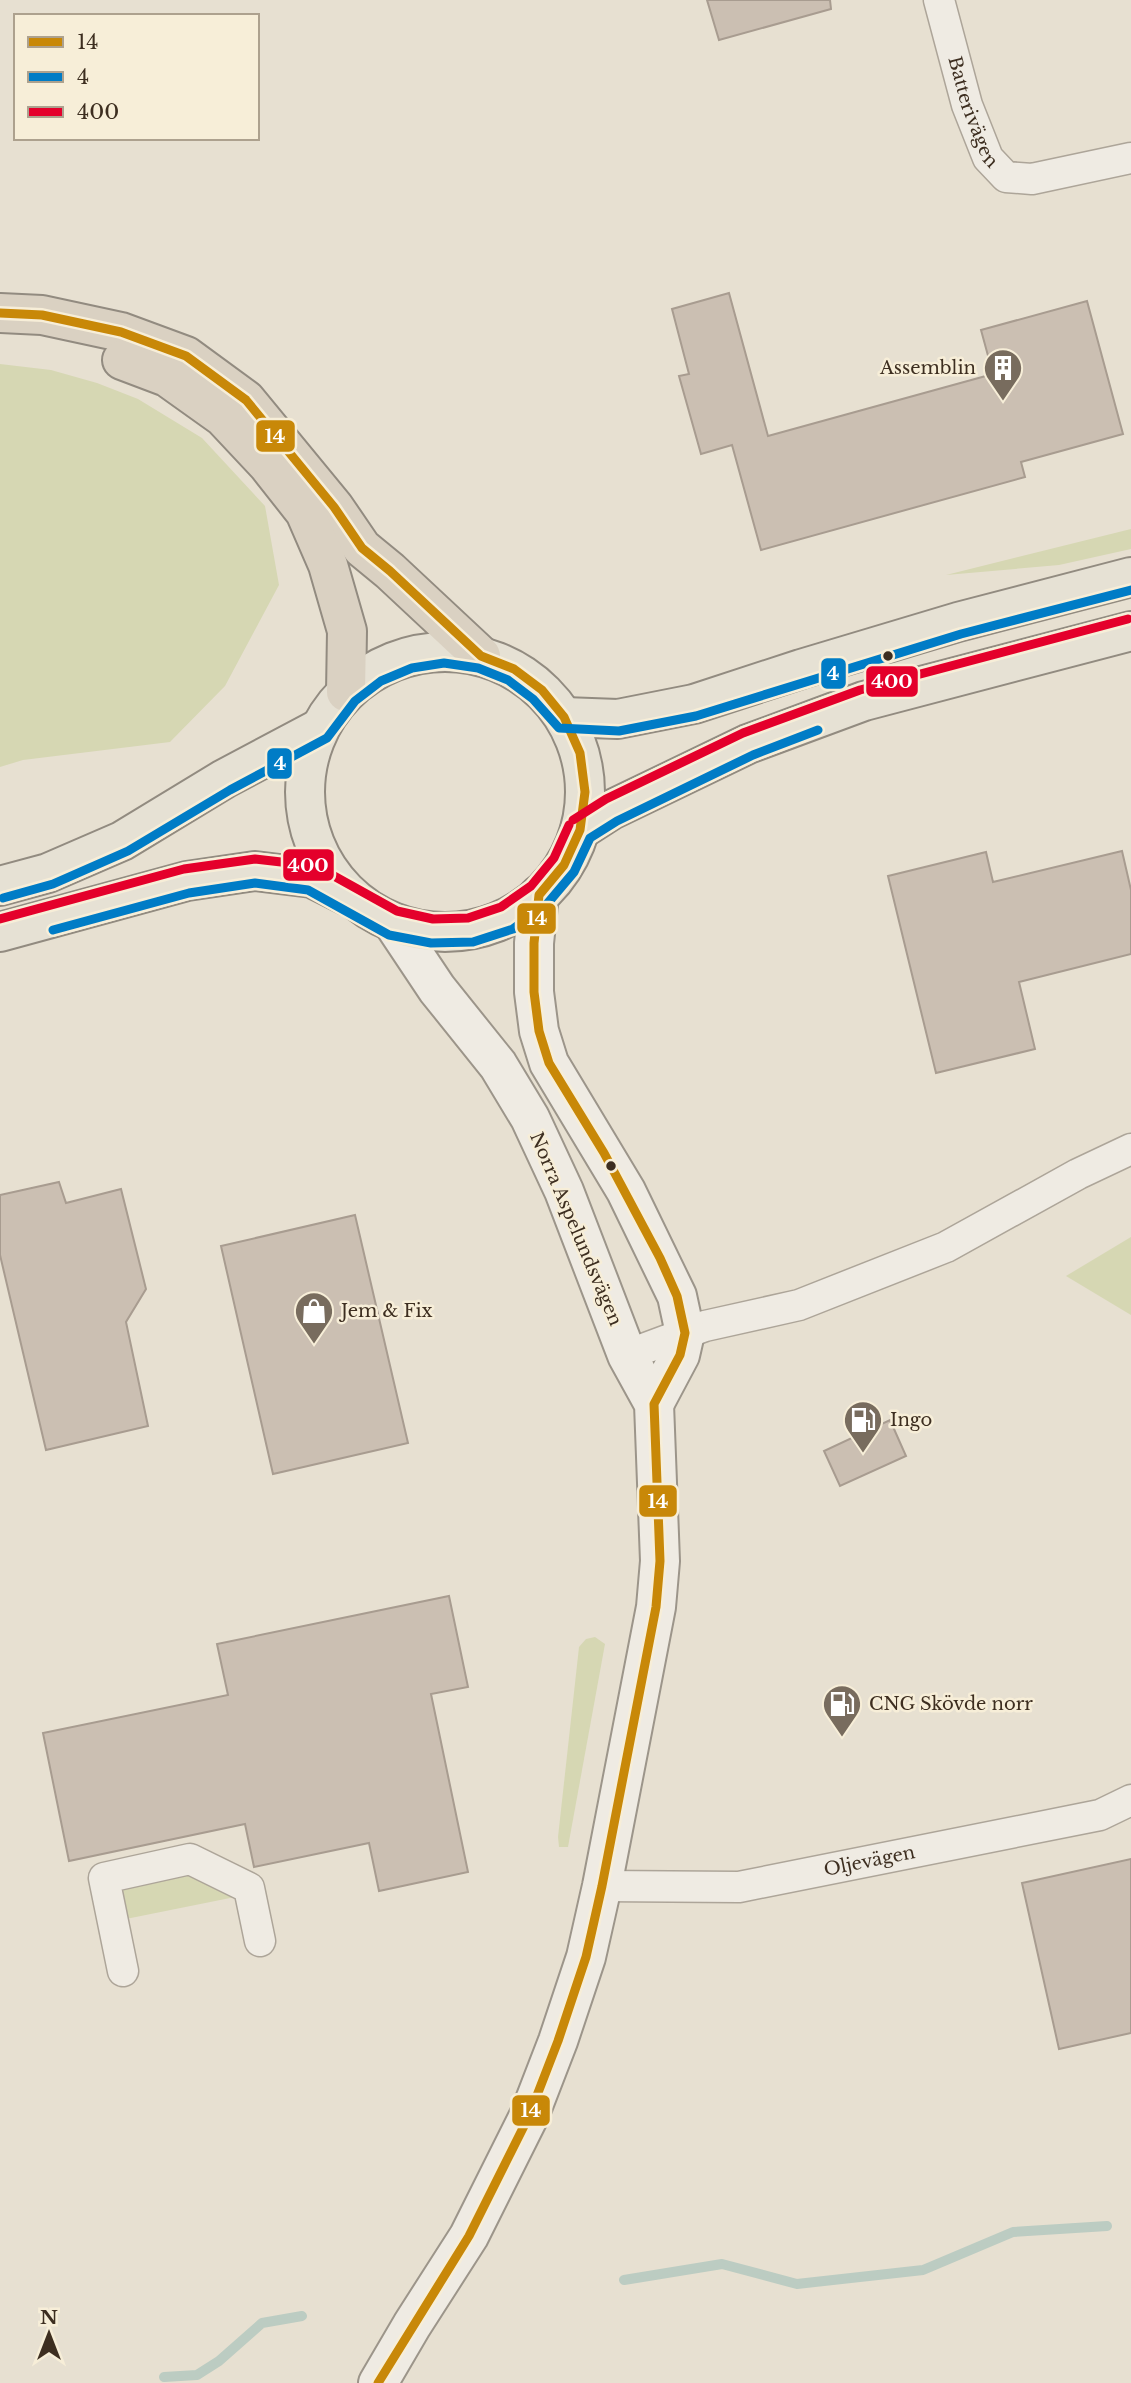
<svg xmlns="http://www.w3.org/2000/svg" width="1131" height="2383" viewBox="0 0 1131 2383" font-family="'Libre Baskerville',serif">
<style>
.green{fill:#d6d7b3}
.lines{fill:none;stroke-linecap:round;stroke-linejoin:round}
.stream{stroke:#bcccc2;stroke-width:10}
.building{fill:#cbbfb2;stroke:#a89c90;stroke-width:2}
.street-casing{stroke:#ada599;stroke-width:33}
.secondary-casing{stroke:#9c958a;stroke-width:42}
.primary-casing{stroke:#928b80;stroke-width:42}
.highway-casing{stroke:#928b80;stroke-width:42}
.street{stroke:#efebe3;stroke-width:30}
.secondary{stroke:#efebe3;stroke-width:38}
.primary{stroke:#e6e1d4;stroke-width:38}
.highway{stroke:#dad1c2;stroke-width:38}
.bus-1-casing{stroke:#f7eed8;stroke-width:14}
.bus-2-casing{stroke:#f7eed8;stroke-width:14}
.bus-3-casing{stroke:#f7eed8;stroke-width:14}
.bus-1{stroke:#c88808;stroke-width:9}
.bus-2{stroke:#007cc6;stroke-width:9}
.bus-3{stroke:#e4002b;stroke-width:9}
.bus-dot{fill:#3d2e20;stroke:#f7eed8;stroke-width:2.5}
.labels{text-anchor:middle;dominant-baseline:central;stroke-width:5;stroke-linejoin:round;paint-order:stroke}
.street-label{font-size:18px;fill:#3d2e20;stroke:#f7eed8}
.poi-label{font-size:18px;fill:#3d2e20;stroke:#f7eed8;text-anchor:start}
.line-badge{stroke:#f7eed8;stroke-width:2.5}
.badge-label{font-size:19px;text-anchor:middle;font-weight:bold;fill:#fff}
</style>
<rect width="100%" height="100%" fill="#e7e0d1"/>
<g class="green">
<path d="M0 364 51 370 97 383 138 399 202 438 265 506 279 585 225 686 170 742 23 760 0 767Z"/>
<path d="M1131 529V549L1059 565 946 575Z"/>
<path d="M1131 1237V1315L1066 1276Z"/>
<path d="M595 1637 605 1644 568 1847H559L558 1837 579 1647 586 1639Z"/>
<path d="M196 1870 240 1896 121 1920 116 1896 128 1880Z"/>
</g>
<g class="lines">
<g class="stream">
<path d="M624 2280 722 2264 797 2284 923 2270 1013 2232 1107 2226"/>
<path d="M164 2377 197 2375 219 2361 262 2323 302 2316"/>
</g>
</g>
<g class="building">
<path d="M707 0H830L831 9 719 40Z"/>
<path d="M729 293 768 436 993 374 981 330 1087 301 1123 434 1021 462 1025 477 761 550 732 445 701 454 679 376 689 374 672 309Z"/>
<path d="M1122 851 1131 890V954L1019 982 1035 1049 936 1073 888 876 986 852 993 882Z"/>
<path d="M59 1182 66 1203 121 1189 146 1289 126 1322 148 1426 46 1450 0 1255V1195Z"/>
<path d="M355 1215 408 1443 273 1474 221 1246Z"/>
<path d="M890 1420 906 1456 840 1486 824 1451Z"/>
<path d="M449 1596 468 1687 431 1694 468 1872 379 1891 369 1843 254 1867 245 1824 69 1861 43 1733 228 1695 217 1644Z"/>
<path d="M1131 1859V2033L1059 2049 1022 1883Z"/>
</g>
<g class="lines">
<g class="street-casing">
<g id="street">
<path id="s1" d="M939 0 967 105 988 158 1006 177 1032 179 1131 158"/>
<path d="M627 1355 705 1326 799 1305 946 1247 1078 1174 1131 1149"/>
<path id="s2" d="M602 1886 739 1887 1100 1815 1131 1800"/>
<path d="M123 1971 104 1878 190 1859 249 1888 260 1941"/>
</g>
</g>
<g class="secondary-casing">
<g id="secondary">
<path d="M539 895 534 943V992L539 1031 549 1063 626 1191 677 1296 685 1333 680 1355 654 1404"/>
<path d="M378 2383 412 2325 469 2236 529 2116 558 2041 586 1957 602 1886 656 1607 660 1561 654 1404 627 1355 564 1191 530 1118 498 1065 437 989 393 923"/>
</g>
</g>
<g class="primary-casing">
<g id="primary">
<circle cx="445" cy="792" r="140"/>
<path d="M564 717 618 719 694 704 801 669 958 622 1131 577"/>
<path d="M580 830 611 810 748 744 864 701 1131 631"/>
<path d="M0 886 48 873 122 841 224 779 320 728"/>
<path d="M0 932 187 881 255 871 312 878 348 896"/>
</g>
</g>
<g class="highway-casing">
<g id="highway">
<path d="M0 313 42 315 121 332 186 356 246 400 334 507 362 548 390 571 481 656"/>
<path d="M122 360 167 377 223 417 268 465 305 512 328 565 347 631 346 692"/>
</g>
</g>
<use href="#street" class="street"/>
<use href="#secondary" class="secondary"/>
<use href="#primary" class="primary"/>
<use href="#highway" class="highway"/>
<g class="bus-1-casing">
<path id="bus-1" d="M0 313 42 315 121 332 186 356 246 400 334 507 362 548 390 571 481 656 514 669 542 690 564 717 580 753 585 792 580 830 564 865 539 895 534 943V992L539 1031 549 1063 604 1153 660 1258 677 1296 685 1333 680 1355 654 1404 660 1561 656 1607 602 1886 586 1957 558 2041 529 2116 469 2236 378 2383"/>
</g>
<g class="bus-2-casing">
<g id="bus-2">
<path d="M3 898 53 884 128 851 230 790 327 738 355 701 381 681 412 668 444 663 478 668 508 680 533 699 559 728 619 731 696 716 961 634 1131 590"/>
<path d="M53 930 189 893 255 883 308 890 389 935 431 943 473 942 513 929 547 904 574 872 590 838 617 821 753 755 818 730"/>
</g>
</g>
<g class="bus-3-casing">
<g id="bus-3">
<path d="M573 820 606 799 743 733 860 690 1128 619"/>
<path d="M0 919 184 869 255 859 316 866 397 911 433 919 468 918 501 907 531 886 554 858 569 825"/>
</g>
</g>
<use href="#bus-1" class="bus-1"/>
<use href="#bus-2" class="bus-2"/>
<use href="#bus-3" class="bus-3"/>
</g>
<defs>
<g id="building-pin" transform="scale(2.0125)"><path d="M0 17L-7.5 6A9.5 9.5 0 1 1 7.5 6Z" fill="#786c5e" stroke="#f7eed8"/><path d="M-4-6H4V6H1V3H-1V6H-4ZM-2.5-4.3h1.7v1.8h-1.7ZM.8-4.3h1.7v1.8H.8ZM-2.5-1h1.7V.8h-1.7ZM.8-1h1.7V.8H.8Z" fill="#fff"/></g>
<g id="shop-pin" transform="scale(2.0125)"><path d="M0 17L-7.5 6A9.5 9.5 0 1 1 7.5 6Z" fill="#786c5e" stroke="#f7eed8"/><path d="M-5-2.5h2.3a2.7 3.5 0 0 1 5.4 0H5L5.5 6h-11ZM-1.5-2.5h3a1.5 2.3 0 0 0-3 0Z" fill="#fff"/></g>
<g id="fuel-pin" transform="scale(2.0125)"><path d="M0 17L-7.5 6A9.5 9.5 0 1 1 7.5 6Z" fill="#786c5e" stroke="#f7eed8"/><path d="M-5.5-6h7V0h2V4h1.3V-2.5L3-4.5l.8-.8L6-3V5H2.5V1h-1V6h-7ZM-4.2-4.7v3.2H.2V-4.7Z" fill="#fff"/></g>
</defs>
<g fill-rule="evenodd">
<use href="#building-pin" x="1003" y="368"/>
<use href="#shop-pin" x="314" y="1311"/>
<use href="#fuel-pin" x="863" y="1420"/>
<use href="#fuel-pin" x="842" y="1704"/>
</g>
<g class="bus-dot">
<circle cx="888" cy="656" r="6"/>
<circle cx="611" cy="1166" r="6"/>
</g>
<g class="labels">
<g class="street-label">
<text stroke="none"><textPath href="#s1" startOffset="117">Batterivägen</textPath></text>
<text transform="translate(576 1229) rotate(67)">Norra Aspelundsvägen</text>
<text stroke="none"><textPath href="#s2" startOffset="270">Oljevägen</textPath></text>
</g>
<g class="poi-label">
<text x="976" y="368" text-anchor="end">Assemblin</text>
<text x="341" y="1311">Jem &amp; Fix</text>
<text x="890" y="1420">Ingo</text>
<text x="869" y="1704">CNG Skövde norr</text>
</g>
</g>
<g class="line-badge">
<rect x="255" y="419" width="41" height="34" rx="7" fill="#c88808"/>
<rect x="820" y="657" width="27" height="33" rx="7" fill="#007cc6"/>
<rect x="865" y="665" width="54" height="33" rx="7" fill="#e4002b"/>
<rect x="266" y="747" width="27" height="33" rx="7" fill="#007cc6"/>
<rect x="282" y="848" width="53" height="34" rx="7" fill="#e4002b"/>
<rect x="516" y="902" width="41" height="33" rx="7" fill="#c88808"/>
<rect x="638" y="1484" width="40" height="34" rx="7" fill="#c88808"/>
<rect x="511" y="2094" width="40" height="33" rx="7" fill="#c88808"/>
</g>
<g class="badge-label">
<text x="275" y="443">14</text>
<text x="833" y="680">4</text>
<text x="892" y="688">400</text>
<text x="280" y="770">4</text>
<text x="308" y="872">400</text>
<text x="537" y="925">14</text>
<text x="658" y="1508">14</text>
<text x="531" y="2117">14</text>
</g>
<rect x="14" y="14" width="245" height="126" fill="#f7eed8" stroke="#ada18e" stroke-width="2"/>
<rect x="28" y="37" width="35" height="10" fill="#c88808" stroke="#ada18e" stroke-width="2"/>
<text x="77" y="49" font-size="21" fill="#3d2e20">14</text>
<rect x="28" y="72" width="35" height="10" fill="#007cc6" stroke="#ada18e" stroke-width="2"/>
<text x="77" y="84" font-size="21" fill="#3d2e20">4</text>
<rect x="28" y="107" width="35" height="10" fill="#e4002b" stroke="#ada18e" stroke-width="2"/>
<text x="77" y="119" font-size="21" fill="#3d2e20">400</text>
<g transform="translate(49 2334)" stroke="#f7eed8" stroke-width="5" paint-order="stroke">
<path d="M0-5L12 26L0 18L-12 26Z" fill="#3d2e20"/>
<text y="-10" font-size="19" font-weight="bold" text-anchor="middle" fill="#3d2e20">N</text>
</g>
</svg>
